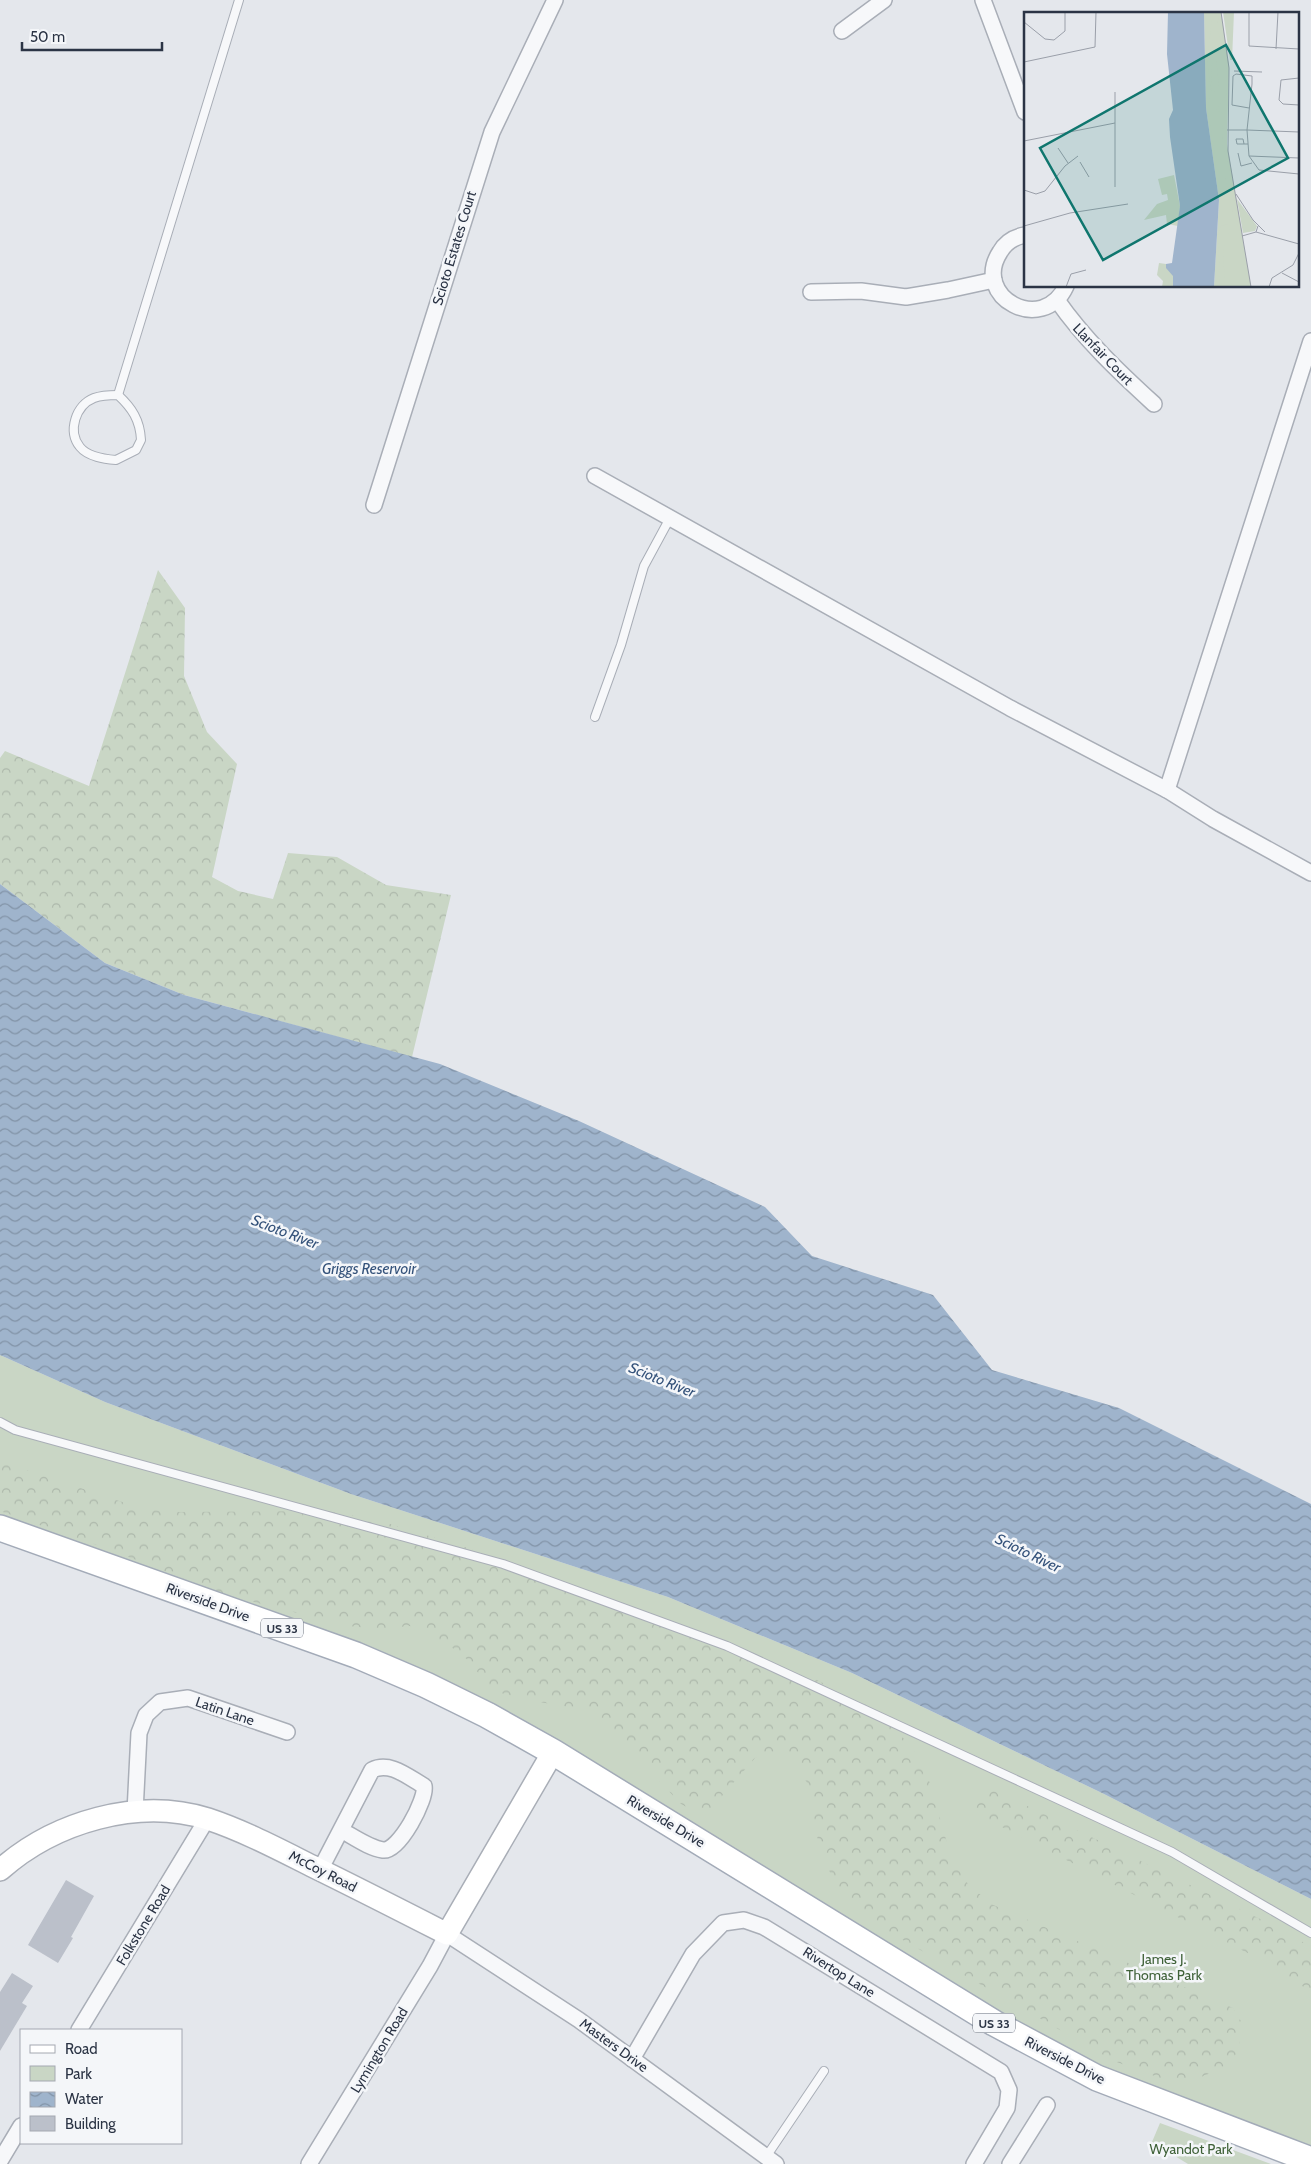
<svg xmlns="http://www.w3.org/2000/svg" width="1311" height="2164" viewBox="0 0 1311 2164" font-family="Cabin,sans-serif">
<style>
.green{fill:#c9d6c5}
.forest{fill:url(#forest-crowns)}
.water{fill:url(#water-waves)}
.building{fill:#bbc0ca}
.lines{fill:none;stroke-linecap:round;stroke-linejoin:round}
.lane-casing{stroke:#a9aeb7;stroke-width:10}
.street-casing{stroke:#a9aeb7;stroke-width:18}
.secondary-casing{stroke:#a9aeb7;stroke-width:24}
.primary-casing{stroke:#a3abb8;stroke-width:28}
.lane{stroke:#f7f8fa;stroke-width:8}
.street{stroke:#f7f8fa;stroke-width:15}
.secondary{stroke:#fff;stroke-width:21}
.primary{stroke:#fff;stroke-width:25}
.labels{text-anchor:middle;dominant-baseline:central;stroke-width:5;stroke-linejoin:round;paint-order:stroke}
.shield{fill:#f4f6f9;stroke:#676e7b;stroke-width:1}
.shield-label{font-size:12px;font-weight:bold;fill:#2b3445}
.street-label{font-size:14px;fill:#2b3445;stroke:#f4f6f9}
.park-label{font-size:14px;fill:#3f6138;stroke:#f4f6f9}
.water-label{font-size:15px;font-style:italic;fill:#34527a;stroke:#f4f6f9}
.inset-road{fill:none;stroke:#9a9fa9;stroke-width:1}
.view{fill:#0f766e;fill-opacity:0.15;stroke:#0f766e;stroke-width:2.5}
.inset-edge{fill:none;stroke:#2b3445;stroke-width:2.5}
</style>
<defs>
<pattern id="forest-crowns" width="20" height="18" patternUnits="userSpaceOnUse" patternTransform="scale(1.25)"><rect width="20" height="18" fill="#c9d6c5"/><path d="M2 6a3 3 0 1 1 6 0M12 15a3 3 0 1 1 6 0" fill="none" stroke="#adb8ab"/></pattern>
<pattern id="water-waves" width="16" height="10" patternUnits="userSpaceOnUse" patternTransform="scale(1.25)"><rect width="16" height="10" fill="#9fb4cc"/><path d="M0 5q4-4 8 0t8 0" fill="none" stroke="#8293a7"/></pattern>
</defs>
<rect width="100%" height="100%" fill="#e4e7ec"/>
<g class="green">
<path d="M0 1355 105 1402 351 1494 668 1597 852 1673 1102 1793 1311 1899V2160L1109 2082 487 1715 0 1528Z"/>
<path d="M1160 2123 1271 2164H1188L1152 2142Z"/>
</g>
<g class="forest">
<path d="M158 570 185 608 184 676 207 732 237 764 212 877 238 891 273 899 288 853 337 857 386 885 451 895 412 1057 184 995 105 963 0 884V758L5 751 89 786Z"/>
<path d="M0 1461 143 1509 171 1512 326 1511 371 1518 471 1549 656 1615 813 1678 868 1706 911 1745 930 1783 951 1857 968 1884 991 1904 1233 2008 1242 2023 1238 2052 1223 2068 1191 2081 1160 2078 1114 2061 868 1920 834 1883 818 1841 808 1784 794 1764 777 1752 755 1758 708 1812 692 1810 681 1804 609 1727 590 1711 523 1699 494 1691 462 1654 438 1639 410 1626 377 1629 349 1626 226 1595 108 1549 0 1511Z"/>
<path d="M988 1787 1281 1929 1311 1947V1992L1273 1966 988 1820 974 1808V1797Z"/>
</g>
<path class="water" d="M0 884 105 963 184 995 440 1064 579 1121 765 1207 812 1256 933 1295 992 1370 1119 1408 1311 1504V1899L1102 1793 852 1673 668 1597 351 1494 105 1402 0 1355Z"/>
<g class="building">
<path d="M66 1880 94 1896 71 1937 73 1938 58 1963 28 1945Z"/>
<path d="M12 1973 33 1986 22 2003 27 2006 0 2051V1992Z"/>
</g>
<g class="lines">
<g class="lane-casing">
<g id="lane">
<path d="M118 395 239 0"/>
<path d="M118 395C132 408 140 420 141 440L136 450 116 460C105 459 88 457 80 447 67 431 76 405 94 398 102 395 110 395 118 395Z"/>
<path d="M595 717 621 645 644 566 670 518"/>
<path d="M0 1422 15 1430 503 1564 727 1646 1172 1852 1311 1933"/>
<path d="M766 2157 824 2071"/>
</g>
</g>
<g class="street-casing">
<g id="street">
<path d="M983 0 1025 112"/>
<path d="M842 31 884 0"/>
<path d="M1025 235C1014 237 1005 243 1000 252 971 297 1043 336 1066 286"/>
<path d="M811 292 861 291 906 297 948 290 994 280"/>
<path d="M1057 300C1084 339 1119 372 1154 404"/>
<path d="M595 476 1010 708 1167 790 1213 819 1311 873"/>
<path d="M374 505 492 132 555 0"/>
<path d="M1167 790 1311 341"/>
<path d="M135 1812 139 1733 146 1715 160 1702 188 1698 287 1732"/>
<path d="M320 1870 372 1770C390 1761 408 1777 424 1786 427 1799 399 1852 383 1850 369 1848 354 1837 341 1830"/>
<path d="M79 2030 207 1819"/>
<path d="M632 2059 693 1954 723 1923 744 1920 764 1927 1001 2072 1009 2090 1007 2108 974 2164"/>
<path d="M0 2161 21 2126"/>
<path d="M309 2164 430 1966 447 1934 579 2020 776 2164"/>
<path d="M1010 2164 1047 2105"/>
</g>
</g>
<g class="secondary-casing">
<path id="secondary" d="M0 1870C54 1822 138 1797 208 1819 244 1831 278 1849 312 1866 357 1888 402 1911 447 1934L553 1752"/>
</g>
<g class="primary-casing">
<path id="primary" d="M0 1528 356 1655 426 1685 487 1715 553 1752 994 2023 1097 2078 1311 2160"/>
</g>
<use href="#lane" class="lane"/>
<use href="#street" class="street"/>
<use href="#secondary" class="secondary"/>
<use href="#primary" class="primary"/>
</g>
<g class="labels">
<g class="shield">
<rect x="261" y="1618.5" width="42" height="19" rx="4"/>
<rect x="973" y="2013.5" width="42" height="19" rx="4"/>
</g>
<g class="shield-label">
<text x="282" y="1628">US 33</text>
<text x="994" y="2023">US 33</text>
</g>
<g class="street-label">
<text transform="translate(454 248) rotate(-73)">Scioto Estates Court</text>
<text transform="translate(1103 354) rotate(46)">Llanfair Court</text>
<text transform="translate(208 1602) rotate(20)">Riverside Drive</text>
<text transform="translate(225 1711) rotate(19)">Latin Lane</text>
<text transform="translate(666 1821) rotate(31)">Riverside Drive</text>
<text transform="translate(323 1871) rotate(27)">McCoy Road</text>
<text transform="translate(143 1925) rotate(-59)">Folkstone Road</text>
<text transform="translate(839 1972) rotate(32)">Rivertop Lane</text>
<text transform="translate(614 2045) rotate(36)">Masters Drive</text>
<text transform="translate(379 2050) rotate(-59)">Lymington Road</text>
<text transform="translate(1065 2060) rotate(27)">Riverside Drive</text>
</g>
<g class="park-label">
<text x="1164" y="1959">James J.<tspan x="1164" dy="16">Thomas Park</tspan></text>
<text x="1191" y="2149">Wyandot Park</text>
</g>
<g class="water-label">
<text transform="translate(285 1232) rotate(21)">Scioto River</text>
<text x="369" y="1269">Griggs Reservoir</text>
<text transform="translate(662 1380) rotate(22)">Scioto River</text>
<text transform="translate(1028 1553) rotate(26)">Scioto River</text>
</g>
</g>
<g transform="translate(1024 12)">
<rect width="275" height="275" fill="#e4e7ec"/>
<path d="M180 0H197L205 54 203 132 227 275H190L195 188 182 96ZM199 0H210L208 48H206ZM213 187 233 214 231 219 219 221Z" fill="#c9d6c5"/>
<path d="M189 0H195L193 17 198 33 189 26 187 79 183 47ZM198 45 203 55 202 83 192 98 201 103 198 116 199 136 205 153 214 214 206 205 209 202 201 164 191 144 184 99 185 87 195 73 192 47ZM150 163 156 194 154 214 143 212 142 203 120 208 133 192 144 188 143 182 138 183 134 167ZM204 212 206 216 199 239 201 274 196 275 194 222 197 214ZM135 251 142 252 150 263 149 275H138L139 269 133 263Z" fill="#c9d6c5"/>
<path d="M144 0H180L182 96 195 188 190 275H149V264L142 256V252L148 251 156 194 146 125 145 107 149 98 143 42Z" fill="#9fb4cc"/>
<path class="inset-road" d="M197 0 205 56 204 139 227 275M225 0V34L275 37M0 10 21 27 30 28 41 19V0M252 37 254 0M0 50 71 35 72 0M210 59 238 60M275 66 257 68 255 88 259 92 275 93M91 80V175M225 96 208 93 209 64 212 62 228 64V72L223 118 275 120M203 118H223L225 144 235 158 275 162M0 129 91 111M220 132 219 127H212L213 132H224M34 136 44 151M214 141 217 154 228 151M225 144 275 146M56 150 65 165M0 178 12 182 21 179 41 154 54 144M212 182 229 208 241 220M0 214 46 201 104 192M232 220 275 232M218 224 232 220 234 214M258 261 275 270M42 275 47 262 62 258M245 275 248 266 269 253 275 241"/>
<path class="view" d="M202 33 264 146 79 248 16 136Z"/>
<rect width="275" height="275" class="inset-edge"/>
</g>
<rect x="20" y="2029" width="162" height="115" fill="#f4f6f9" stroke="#a4a8b1"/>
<rect x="30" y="2045" width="25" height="8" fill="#ffffff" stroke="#a4a8b1"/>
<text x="65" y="2054" font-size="15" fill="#2b3445">Road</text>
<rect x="30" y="2066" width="25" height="15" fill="#c9d6c5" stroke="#a4a8b1"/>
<text x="65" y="2079" font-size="15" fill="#2b3445">Park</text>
<rect x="30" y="2092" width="25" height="15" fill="url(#water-waves)" stroke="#a4a8b1"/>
<text x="65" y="2104" font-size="15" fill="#2b3445">Water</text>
<rect x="30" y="2116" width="25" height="15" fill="#bbc0ca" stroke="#a4a8b1"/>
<text x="65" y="2129" font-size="15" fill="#2b3445">Building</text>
<path d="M22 42v8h140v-8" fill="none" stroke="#2b3445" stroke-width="2.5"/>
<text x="30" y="42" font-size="15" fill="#2b3445" stroke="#f4f6f9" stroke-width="4" paint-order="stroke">50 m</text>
</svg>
